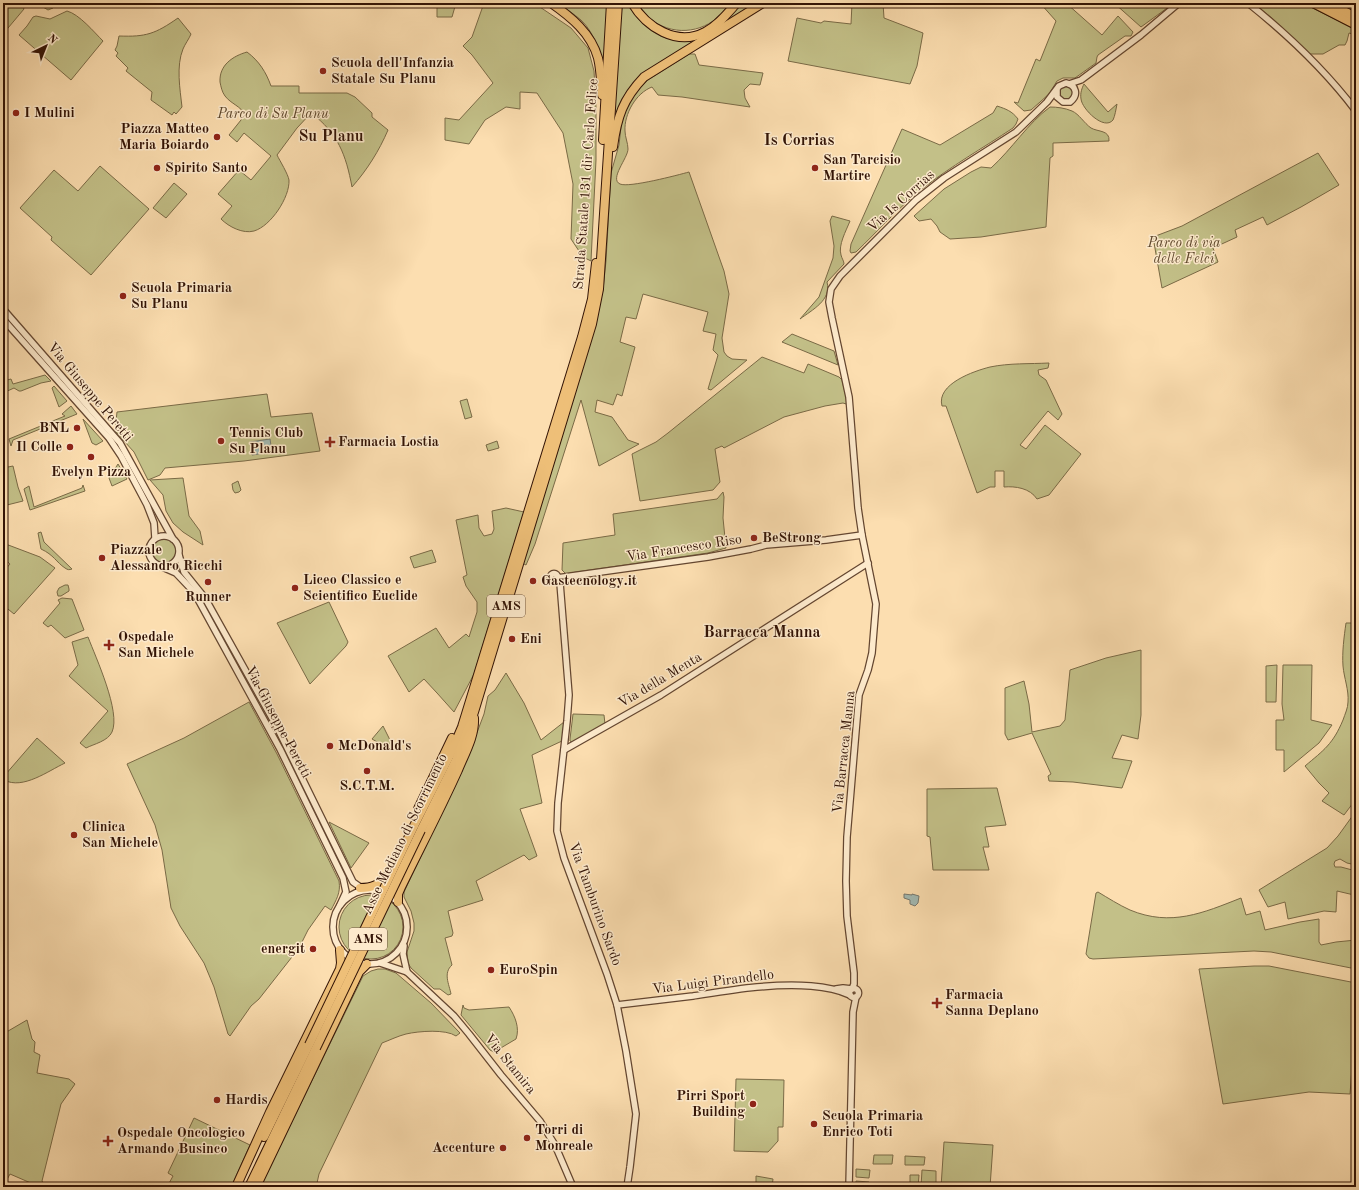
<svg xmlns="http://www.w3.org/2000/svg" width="1359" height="1190" viewBox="0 0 1359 1190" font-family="'Old Standard TT',serif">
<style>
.green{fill:#c3c088;stroke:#7a6a46}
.water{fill:#a2bab4;stroke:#75776e}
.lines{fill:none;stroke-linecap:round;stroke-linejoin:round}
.tertiary-casing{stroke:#644630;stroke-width:8}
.trunk-casing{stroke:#321305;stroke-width:10}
.tertiary{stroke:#fdeacc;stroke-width:5.5}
.trunk{stroke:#eebf78;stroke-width:8}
.trunk-bridge-casing{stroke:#321305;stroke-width:10;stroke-linecap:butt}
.trunk-bridge{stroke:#eebf78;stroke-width:8}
.poi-dot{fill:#8f2418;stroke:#fdeacc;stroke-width:1.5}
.labels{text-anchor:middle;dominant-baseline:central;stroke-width:3;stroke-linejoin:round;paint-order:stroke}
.shield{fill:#fdeacc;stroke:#6f5441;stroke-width:1}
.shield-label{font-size:13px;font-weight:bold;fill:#321305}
.poi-label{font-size:14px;font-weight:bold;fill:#321305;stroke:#fdeacc;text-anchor:start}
.park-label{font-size:14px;font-style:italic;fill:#5e472c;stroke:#fdeacc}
.street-label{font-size:14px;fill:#321305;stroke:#fdeacc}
.quarter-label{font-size:16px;font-weight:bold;fill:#321305;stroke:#fdeacc}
</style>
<rect width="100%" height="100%" fill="#fcdeb0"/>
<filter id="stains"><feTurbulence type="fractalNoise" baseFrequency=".005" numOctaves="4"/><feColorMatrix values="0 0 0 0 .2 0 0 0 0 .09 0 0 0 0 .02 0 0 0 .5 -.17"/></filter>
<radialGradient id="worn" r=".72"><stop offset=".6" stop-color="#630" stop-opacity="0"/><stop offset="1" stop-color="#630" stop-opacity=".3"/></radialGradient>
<g class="green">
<path d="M3 3H21L24 9 3 34Z"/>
<path d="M42 3H55V4L53 8 48 10 43 7Z"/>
<path d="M437 3H456L452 17H437Z"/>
<path d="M484 3H534L571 28 588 48 594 71 596 108V160L591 261 583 257 571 239 573 184 563 133 537 93 520 92V109L506 107 485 120 469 144 445 140V118L459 120 493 83 472 55 463 46 472 37Z"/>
<path d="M558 3H608L604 72C600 54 595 33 581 20 574 14 566 9 558 3Z"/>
<path d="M621 3H628C636 21 655 38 676 40 684 40 693 38 701 37L636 81 627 91 620 104 614 122Z"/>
<path d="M637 3H729C716 27 687 37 662 26 652 22 643 12 637 3Z"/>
<path d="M738 3H755L725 22 738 4Z"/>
<path d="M852 3H883L884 18 923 33 917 66 910 84 788 61 797 18 821 23 824 21 851 24Z"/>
<path d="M1040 3H1066L1102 35 1118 16 1133 32 1131 36H1125L1098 55 1097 57 1096 63 1075 78H1063L1057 81 1049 94 1031 110 1024 111 1014 102 1018 103 1036 59 1040 61 1056 21Z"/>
<path d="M1114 3H1174L1141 27Z"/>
<path d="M1253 3H1303L1356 30V35L1349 33 1347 41 1345 45H1339L1323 54H1310L1272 18Z"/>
<path d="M67 11C79 14 94 32 103 41L71 80 19 35 27 26 33 17 36 16 50 19Z"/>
<path d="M178 18 191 34C189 39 185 44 183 49 176 66 180 89 182 107L176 114 174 112 172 115 151 100 152 92 126 71 128 68 116 56 118 53 115 50 117 46 119 36C146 37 155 34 178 18Z"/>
<path d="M247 52C259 61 266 72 271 86H299V93H347L355 97 372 113V117L388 130C379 151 367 170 352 187 346 155 338 133 311 113L297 128 277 155C280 161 288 174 289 180 290 197 271 226 254 231 243 234 229 227 221 219L232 206 218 194 239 170 251 180 271 156 244 133 237 142 229 135 245 115C241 106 231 104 225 96 222 92 221 87 220 82 219 65 233 56 247 52Z"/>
<path d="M689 54H695L699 65 763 73 760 85 750 84 744 90 745 98 750 107 682 97 658 95 652 87C636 93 624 114 625 131 625 137 628 143 628 149 628 158 609 179 620 184 629 188 678 175 689 172L724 271 729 294 722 338 724 352 727 356 732 359 747 360 711 390 708 389 718 355 713 350 716 334 703 331 708 312 643 294 636 319 626 317 620 342 635 347 622 396 617 394 613 405 597 400 595 412 612 417 628 440 639 444 599 466 581 400 535 544 526 565 522 563 592 336 603 290 606 261 611 173 619 145 622 118 625 108 638 89 648 80Z"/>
<path d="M1084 84 1108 112 1117 104C1116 109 1115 116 1113 120 1104 131 1082 109 1081 99 1080 93 1082 88 1084 84Z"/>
<circle cx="1066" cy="93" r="7"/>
<path d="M997 106C1006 109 1012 111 1018 119L1016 124 1013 128C983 148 951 166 922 189 898 208 878 231 856 252L851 253 850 251 851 244 902 129 940 145 993 113Z"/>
<path d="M1050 107C1057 107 1065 108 1072 111 1079 114 1084 123 1091 128 1098 132 1110 130 1109 141L1053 143V156L1050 158 1046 227 981 237 950 239 940 232 937 226 931 219 919 221 914 216 944 189 971 172 981 167 991 168C1012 149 1028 123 1050 107Z"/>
<path d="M1318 153 1339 185 1301 207 1267 225 1263 217 1235 230 1237 237 1213 248 1218 262 1162 288 1153 237 1182 226Z"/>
<path d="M100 166 149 209 91 275 51 240 52 237 20 208 54 170 78 191Z"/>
<path d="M174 183 187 194 166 218 153 208Z"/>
<path d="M832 216 850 221C846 231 838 245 841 255 842 259 844 261 844 264L827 282C832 300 812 310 800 319L819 297 833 258 834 246 830 221Z"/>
<path d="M792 334 834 351 838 365 782 342Z"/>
<path d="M762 357 804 373 808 364 839 377 842 380 847 401 846 404 843 403 825 406 784 417 724 448 722 446 715 449 720 482 713 490 640 501 632 454 656 442 668 433Z"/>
<path d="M1049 363 1048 368 1038 370 1039 375 1046 380 1062 414 1058 420 1048 411 1020 445 1026 449 1045 425 1081 454 1049 495 1037 499C1030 488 1015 486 1004 487V471H995V487H990L977 493 946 406H942C936 384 974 371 990 367 1009 363 1030 364 1049 363Z"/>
<path d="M45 375 51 381 41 383 21 391H19L14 388 3 393V381L11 379 13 384Z"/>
<path d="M54 386 67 401 59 407 52 388Z"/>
<path d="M267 394 271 417 312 413 320 451 244 461 165 468 160 475 148 480 134 452 115 431 117 412Z"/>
<path d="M467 399 472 417 465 419 460 401Z"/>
<path d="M71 406 77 414 13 440 11 446 9 439 65 416 62 414Z"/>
<path d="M83 419 103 441 96 445 92 443Z"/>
<path d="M497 441 499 448 488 451 486 445Z"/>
<path d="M118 464 127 479 112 486 109 478Z"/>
<path d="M13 466 18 487 23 501 3 506V468Z"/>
<path d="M183 478 189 516 200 531 203 545 183 532 173 523 166 511 163 495 150 480Z"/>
<path d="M238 481 241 490 239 492 235 493 233 490 232 484Z"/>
<path d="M83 485 85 491 30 510 24 489 29 486 34 507 82 488Z"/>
<path d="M723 492 724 497 723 518 726 548 708 553 576 572 566 574 562 570 563 543 615 535 613 514 717 499Z"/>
<path d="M506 508 524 512 474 674 454 712 437 693 424 679 409 692 388 656 436 628 449 648 466 634 469 637 477 612V602L466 586 463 577 467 575 456 520 478 515 479 528 484 536 492 534 494 529 492 511Z"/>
<path d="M41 532 44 542 72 569C69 570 68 570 65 568 56 562 54 555 41 549L38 533Z"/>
<circle cx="164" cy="551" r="12"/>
<path d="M3 543 40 557 55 568 14 614 3 605V572L10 564 3 558Z"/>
<path d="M432 550 436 562 414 568 410 557Z"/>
<path d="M65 585H68L69 589V591L61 596H58L57 592 59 588Z"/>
<path d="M62 598 72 599 84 630 65 638 51 625 48 627 43 623 60 603 58 600Z"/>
<path d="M329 602 348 642 346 646 310 684 277 623Z"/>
<path d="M1346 623H1356V799L1344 815 1322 801 1329 793 1319 783 1305 766C1324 750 1333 744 1343 720 1345 714 1348 708 1348 702 1349 690 1344 678 1343 666 1342 652 1344 637 1346 623Z"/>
<path d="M88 637C96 658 121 712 112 732 108 741 94 744 86 748L80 743 108 711 69 676 78 665 72 642Z"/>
<path d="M1141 650V715L1138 739 1122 735 1112 758 1132 761 1122 788 1073 782 1049 781 1048 776 1051 774 1032 733 1008 740 1005 734V688L1024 681 1029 704 1032 732 1060 726 1065 720 1070 670 1106 658Z"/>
<path d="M1277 665 1276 702H1266V666Z"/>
<path d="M1283 665H1312L1311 720 1332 725 1319 743 1284 772V750H1276V720H1284L1282 704Z"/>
<path d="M506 673 524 703 541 740 564 722 562 741 532 755 542 803 520 809 537 856 529 860 524 855 476 881 483 900 448 911 453 933 452 936 445 938 452 965C443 973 449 984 451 994L448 995 440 989H434L411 968 408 963 407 952 414 931V923L411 911 404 897V892L467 759 484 714 488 696 495 690Z"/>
<path d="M249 702 277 754 339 881C341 893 336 900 331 910L325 906 308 930 299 948 259 999 251 1006 230 1036 228 1034 214 987 204 963 180 926 171 908 162 850 155 825 127 764 184 738Z"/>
<path d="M573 714 604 715 605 724 572 742 570 741V739Z"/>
<path d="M383 726 391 742 386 747 372 739Z"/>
<path d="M37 738 65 763C48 771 23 790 4 780L5 775Z"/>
<path d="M997 788 1006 825 985 827 989 847H983L989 870H933L930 837 927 836V789Z"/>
<path d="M1356 811V865L1347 863 1340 859 1335 861 1334 864 1335 867H1341L1356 871 1354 895 1337 891 1336 912 1324 911 1288 919 1285 902 1268 907 1259 890 1327 848 1338 836Z"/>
<path d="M329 822 369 843 351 868Z"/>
<path d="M1098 892C1108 898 1119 905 1130 910 1171 927 1203 913 1241 898L1246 915 1260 911 1265 930 1300 922 1319 919V942L1321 945 1336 942 1356 940V969L1271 952 1254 951 1093 959 1089 958 1086 954 1096 893Z"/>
<circle cx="371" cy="927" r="32"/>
<path d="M1254 966H1269L1356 983V1016L1350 1094 1309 1092 1223 1104 1199 969Z"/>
<path d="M378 969H385L396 973 431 1003 460 1033 456 1036C446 1029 419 1031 406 1034 398 1036 390 1040 382 1043L319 1174 317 1183 319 1187H260L363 976 371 971Z"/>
<path d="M463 1005 464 1008 469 1010 509 1007C515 1016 520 1028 516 1039L494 1052 490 1050 461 1015Z"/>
<path d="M27 1020 32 1039 35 1042 34 1052 40 1055 37 1073 69 1079 75 1084 61 1104 42 1181 46 1187H40L10 1174 3 1187V1034Z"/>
<path d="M736 1079 784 1080 783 1127H778V1141L768 1152 734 1151Z"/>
<path d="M194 1118 250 1145 231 1187H167L173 1176 168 1173Z"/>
<path d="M944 1142 993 1145 990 1187H941Z"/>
<path d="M874 1155H893L892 1164H873Z"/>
<path d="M905 1156 925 1157 924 1165H905Z"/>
<path d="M856 1169 870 1170 869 1178 856 1177Z"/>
<path d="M922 1170 936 1171V1187H921Z"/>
<path d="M910 1175H919L918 1187H910Z"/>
<path d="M756 1176 773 1179 772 1187H756Z"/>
<path d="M856 1181 869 1182V1187H856Z"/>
</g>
<g class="water">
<path d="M270 439 272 452 252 455 250 442Z"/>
<path d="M904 894 912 895V894L919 896 918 903 915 906 910 904V900L904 898Z"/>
</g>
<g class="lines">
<g class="tertiary-casing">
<g id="tertiary">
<path d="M1248 3C1288 35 1325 70 1356 111"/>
<path d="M1069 84 1081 80 1141 35 1179 3"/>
<path d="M3 309 120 443 173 539"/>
<path d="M3 319 109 438 121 456 147 505 154 523 155 538"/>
<circle cx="164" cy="551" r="15"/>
<path d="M179 555 184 572 205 598 277 727 353 882 363 889"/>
<path d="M160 566 176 573 194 592 280 749 343 878 346 892 340 905"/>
<circle cx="554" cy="577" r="3.5"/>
<path d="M557 578 708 557 751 549 766 545 826 540 862 535"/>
<path d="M556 579 560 583 569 695 567 721 558 803 557 831 564 858 607 974 617 1005 626 1051 636 1114 630 1167 627 1187"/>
<path d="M564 750 661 695 868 563"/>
<circle cx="370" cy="927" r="37"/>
<path d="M404 946 403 954 407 972"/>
<path d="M380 963 407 972 454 1016 469 1034 501 1075 540 1121 555 1145 573 1187"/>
<circle cx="854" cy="993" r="4.5"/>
<path d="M836 989 843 988 852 989 854 984V973L847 916 846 881 847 837 859 695 868 670 872 653 876 604 862 535 858 508 849 397 832 318 829 302 831 289 840 276 916 200 944 178 1016 132 1047 102 1059 86 1066 83C1076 85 1079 95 1070 102H1063L1057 97V90"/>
<path d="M617 1005C642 1002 668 999 693 996 732 990 771 983 811 986 825 987 837 989 850 995"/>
<path d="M849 1187 853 1012 856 997"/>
</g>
</g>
<g class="trunk-casing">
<g id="trunk">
<path d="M551 3C571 17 591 33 598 58 601 70 601 83 602 95"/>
<path d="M632 3C646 27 677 47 705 32 717 26 726 15 735 5L736 3"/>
<path d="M1313 3 1356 25"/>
<path d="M1328 3 1356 17"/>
<path d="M603 140 611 3"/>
<path d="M613 147C617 117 623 99 644 77L763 3"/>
<path d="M418 809 452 738"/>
<path d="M414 826 450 755 462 727 582 337 592 299 596 263"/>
<path d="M421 830 456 760 474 712 592 324 599 289 618 3"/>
<path d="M360 888C372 888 379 885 387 876"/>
<path d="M398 902V894L401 887C420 848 440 810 458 770 465 753 475 736 474 718"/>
<path d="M264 1137 309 1045"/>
<path d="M236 1187 270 1112 340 969 341 963 340 950"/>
<path d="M249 1187 316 1048"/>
<path d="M256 1187 359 972 367 964"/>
</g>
</g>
<use href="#tertiary" class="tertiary"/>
<use href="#trunk" class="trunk"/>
<g class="trunk-bridge-casing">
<g id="trunk-bridge">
<path d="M309 1045 414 826"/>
<path d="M316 1048 421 830"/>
</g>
</g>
<use href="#trunk-bridge" class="trunk-bridge"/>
</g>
<g class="poi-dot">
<circle cx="323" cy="71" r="4"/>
<circle cx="16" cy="113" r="4"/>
<circle cx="217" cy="137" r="4"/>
<circle cx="157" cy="168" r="4"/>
<circle cx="815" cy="168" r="4"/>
<circle cx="123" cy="296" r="4"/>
<circle cx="77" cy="428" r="4"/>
<circle cx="221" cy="441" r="4"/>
<path d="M328 436h4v4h4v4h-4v4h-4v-4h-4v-4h4z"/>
<circle cx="70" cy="447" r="4"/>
<circle cx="91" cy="457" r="4"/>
<circle cx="754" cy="538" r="4"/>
<circle cx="102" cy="558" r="4"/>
<circle cx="533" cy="581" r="4"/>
<circle cx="208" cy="582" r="4"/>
<circle cx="295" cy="588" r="4"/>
<circle cx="512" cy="639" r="4"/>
<path d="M107 639h4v4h4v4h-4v4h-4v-4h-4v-4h4z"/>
<circle cx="330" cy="746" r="4"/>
<circle cx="367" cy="771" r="4"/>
<circle cx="74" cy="835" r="4"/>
<circle cx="313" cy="949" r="4"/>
<circle cx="491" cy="970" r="4"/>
<path d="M935 997h4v4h4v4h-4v4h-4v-4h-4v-4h4z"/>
<circle cx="217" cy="1100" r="4"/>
<circle cx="753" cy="1104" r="4"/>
<circle cx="814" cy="1124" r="4"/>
<circle cx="527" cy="1138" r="4"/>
<path d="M106 1135h4v4h4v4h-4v4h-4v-4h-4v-4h4z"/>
<circle cx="503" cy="1148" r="4"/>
</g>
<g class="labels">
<g class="shield">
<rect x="487" y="595" width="38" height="22" rx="3"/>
<rect x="349" y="928" width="38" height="22" rx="3"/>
</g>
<g class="shield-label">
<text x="506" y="606">AMS</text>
<text x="368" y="939">AMS</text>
</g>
<g class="poi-label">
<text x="331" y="63">Scuola dell'Infanzia<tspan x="331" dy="16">Statale Su Planu</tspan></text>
<text x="24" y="113">I Mulini</text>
<text x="209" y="129" text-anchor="end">Piazza Matteo<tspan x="209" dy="16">Maria Boiardo</tspan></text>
<text x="823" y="160">San Tarcisio<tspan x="823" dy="16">Martire</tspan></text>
<text x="165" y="168">Spirito Santo</text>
<text x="131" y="288">Scuola Primaria<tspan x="131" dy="16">Su Planu</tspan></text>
<text x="69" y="428" text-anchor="end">BNL</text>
<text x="229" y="433">Tennis Club<tspan x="229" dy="16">Su Planu</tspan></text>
<text x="338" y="442">Farmacia Lostia</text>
<text x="62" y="447" text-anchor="end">Il Colle</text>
<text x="91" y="472" text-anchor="middle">Evelyn Pizza</text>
<text x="762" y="538">BeStrong</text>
<text x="110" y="550">Piazzale<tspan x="110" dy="16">Alessandro Ricchi</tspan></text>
<text x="303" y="580">Liceo Classico e<tspan x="303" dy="16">Scientifico Euclide</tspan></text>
<text x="541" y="581">Gastecnology.it</text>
<text x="208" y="597" text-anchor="middle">Runner</text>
<text x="118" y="637">Ospedale<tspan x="118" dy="16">San Michele</tspan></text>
<text x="520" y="639">Eni</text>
<text x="338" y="746">McDonald's</text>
<text x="367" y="786" text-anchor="middle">S.C.T.M.</text>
<text x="82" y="827">Clinica<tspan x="82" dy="16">San Michele</tspan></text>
<text x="305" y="949" text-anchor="end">energit</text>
<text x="499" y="970">EuroSpin</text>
<text x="945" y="995">Farmacia<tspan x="945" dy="16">Sanna Deplano</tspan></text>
<text x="745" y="1096" text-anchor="end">Pirri Sport<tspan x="745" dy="16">Building</tspan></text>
<text x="225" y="1100">Hardis</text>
<text x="822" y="1116">Scuola Primaria<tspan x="822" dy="16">Enrico Toti</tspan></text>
<text x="535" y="1130">Torri di<tspan x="535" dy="16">Monreale</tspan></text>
<text x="117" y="1133">Ospedale Oncologico<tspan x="117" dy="16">Armando Businco</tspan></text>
<text x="495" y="1148" text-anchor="end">Accenture</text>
</g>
<g class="park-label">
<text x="273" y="114">Parco di Su Planu</text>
<text x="1184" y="243">Parco di via<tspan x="1184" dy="16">delle Felci</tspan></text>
</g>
<g class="street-label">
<text transform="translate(586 184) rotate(-86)">Strada Statale 131 dir Carlo Felice</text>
<text transform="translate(901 201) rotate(-42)">Via Is Corrias</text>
<text transform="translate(90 392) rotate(50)">Via Giuseppe Peretti</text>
<text transform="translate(684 548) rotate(-9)">Via Francesco Riso</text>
<text transform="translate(660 680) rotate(-31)">Via della Menta</text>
<text transform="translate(278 722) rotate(62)">Via Giuseppe Peretti</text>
<text transform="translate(844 752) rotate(-84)">Via Barracca Manna</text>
<text transform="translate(405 834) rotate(-64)">Asse Mediano di Scorrimento</text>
<text transform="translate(595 904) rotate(70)">Via Tamburino Sardo</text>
<text transform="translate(713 982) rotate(-7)">Via Luigi Pirandello</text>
<text transform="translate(510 1064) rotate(51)">Via Stamira</text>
</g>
<g class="quarter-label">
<text x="331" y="137">Su Planu</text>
<text x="799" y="141">Is Corrias</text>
<text x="762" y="633">Barracca Manna</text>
</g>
</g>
<rect width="1359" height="1190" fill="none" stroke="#fcdeb0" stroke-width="16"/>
<rect x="4" y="4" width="1351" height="1182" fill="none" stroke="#321305" stroke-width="2"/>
<rect x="8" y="8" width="1343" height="1174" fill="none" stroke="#321305"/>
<g transform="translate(46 46) rotate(43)" stroke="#fdeacc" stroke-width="3" paint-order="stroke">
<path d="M0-3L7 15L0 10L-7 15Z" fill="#321305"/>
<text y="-6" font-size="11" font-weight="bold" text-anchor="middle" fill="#321305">N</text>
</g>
<rect width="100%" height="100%" filter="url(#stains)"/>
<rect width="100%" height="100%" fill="url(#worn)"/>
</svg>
